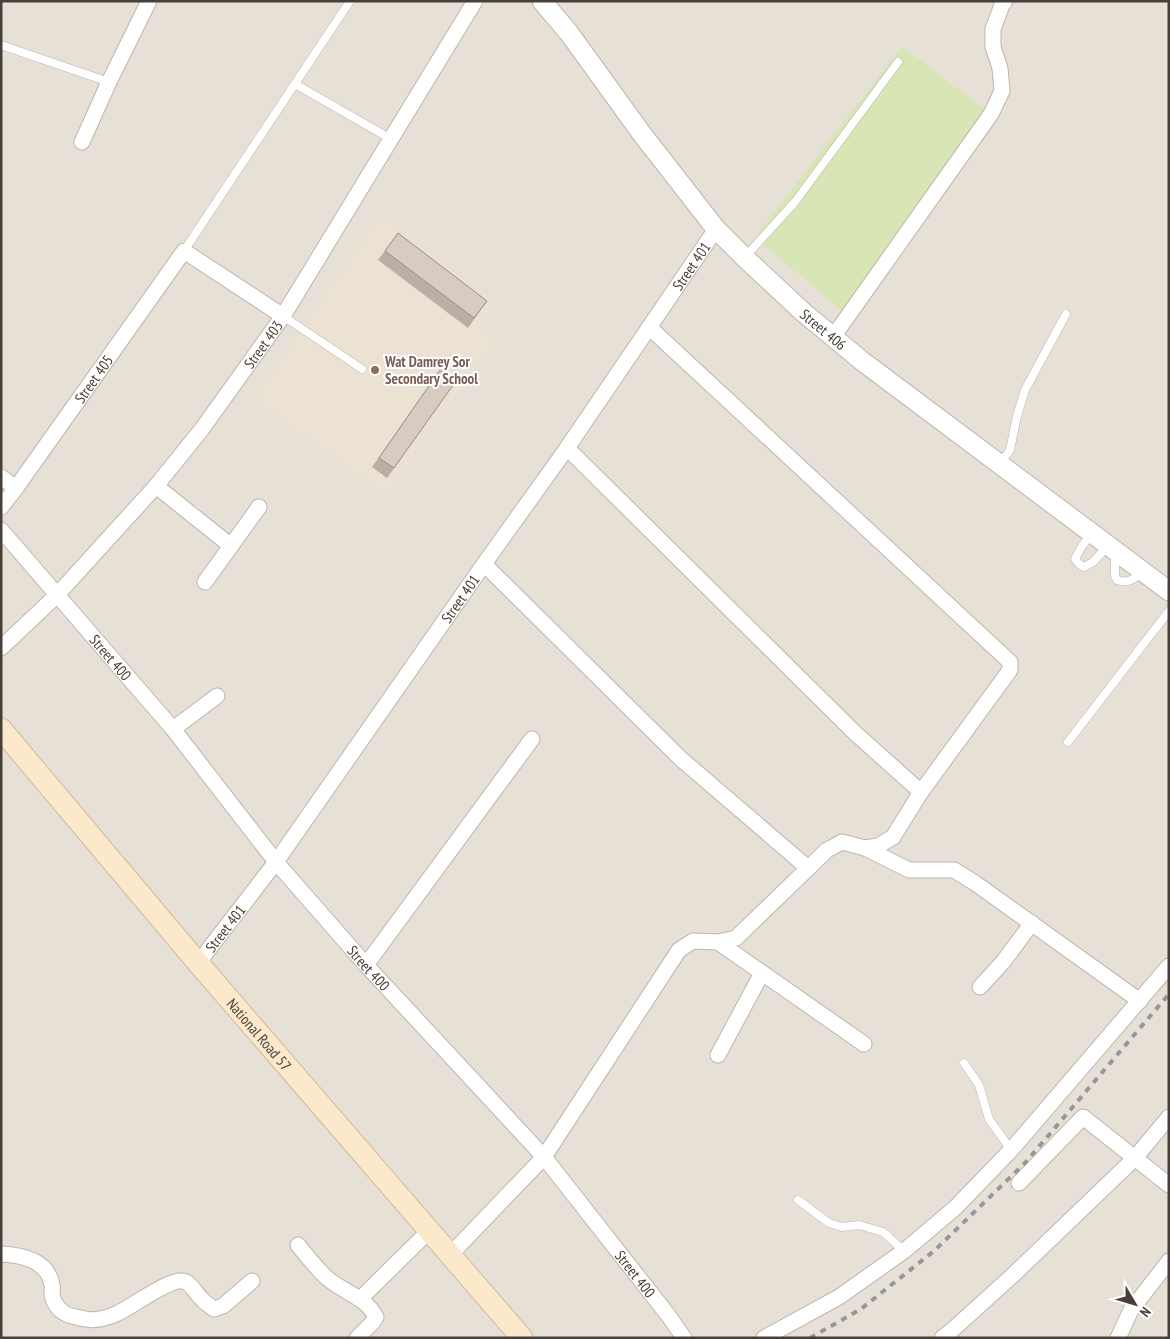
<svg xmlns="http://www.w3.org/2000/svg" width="1170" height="1339" viewBox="0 0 1170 1339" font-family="'PT Sans Narrow',sans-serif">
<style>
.residential{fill:#e7e0d7}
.education{fill:#ece2d4}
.garden{fill:#d7e6b4}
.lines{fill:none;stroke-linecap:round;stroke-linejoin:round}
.service-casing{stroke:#bfb5ac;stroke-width:9}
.minor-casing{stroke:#bfb5ac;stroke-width:17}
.tertiary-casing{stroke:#bfb5ac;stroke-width:21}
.secondary-casing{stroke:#d1bb9b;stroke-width:23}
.service{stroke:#fff;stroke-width:8}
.minor{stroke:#fff;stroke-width:15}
.tertiary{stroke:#fff;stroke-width:19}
.secondary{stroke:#fce9cb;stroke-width:21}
.rail{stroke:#979797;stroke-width:4;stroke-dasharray:6 6;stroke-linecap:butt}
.wall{fill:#baafa7}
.building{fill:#d8ccc2;stroke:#978f88}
.education-dot{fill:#8d6e63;stroke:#fff;stroke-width:2}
.labels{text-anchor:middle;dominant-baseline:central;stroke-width:4;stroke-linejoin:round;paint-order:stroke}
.street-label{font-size:15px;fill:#473f38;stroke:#fff}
.education-label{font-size:15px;font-weight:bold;fill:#785e54;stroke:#fff;text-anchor:start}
</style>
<rect width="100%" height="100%" fill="#f4efe9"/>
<rect class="residential" x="1" y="1" width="1168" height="1337"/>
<path class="education" d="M381 214 492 302 476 324 497 339 385 494 255 400Z"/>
<path class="garden" d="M902 46 988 112 843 312 755 237Z"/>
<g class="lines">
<g class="service-casing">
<g id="service">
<path d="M1 45 109 82"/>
<path d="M295 84 391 139"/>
<path d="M184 251 350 1"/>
<path d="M745 257 795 202 898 62"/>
<path d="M283 316 362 369"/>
<path d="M1000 464 1010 450 1017 416 1025 390 1066 314"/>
<path d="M1092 533 1082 546 1075 559 1080 565 1084 567 1093 562 1108 546"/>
<path d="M1115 552V576L1117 580C1129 584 1133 579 1143 572"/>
<path d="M1068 742 1169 611"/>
<path d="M964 1063 979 1085 989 1119 1011 1150"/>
<path d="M798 1200 829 1223 842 1227 859 1225 883 1232 904 1251"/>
</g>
</g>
<g class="minor-casing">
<g id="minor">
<path d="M82 142 109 82 149 1"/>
<path d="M833 337 991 114 1002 91 1000 68 993 47V29L1002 5 1005 1"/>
<path d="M567 448 855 733 921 792"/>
<path d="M1 477 16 488"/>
<path d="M156 486 231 546"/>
<path id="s1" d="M1 507 16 488 184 251 283 316"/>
<path id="s2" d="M1 530 173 729 276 862 366 965 544 1157 668 1315 684 1338"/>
<path d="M484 564 681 759 808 868"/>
<path d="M205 582 259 507"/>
<path id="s3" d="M1 648 57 595 156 486 202 429 283 316 475 1"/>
<path d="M173 729 217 696"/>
<path d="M865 848 909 870H954L975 883 1140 1001"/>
<path d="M718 942 864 1044"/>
<path id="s4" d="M198 963 276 862 484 564 567 448 716 229"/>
<path d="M366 965 532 739"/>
<path d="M980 987 1003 962 1032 923"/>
<path d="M718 1055 762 973"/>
<path d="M1019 1183 1083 1117 1169 1185"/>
<path d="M298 1245C307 1256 316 1268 327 1278 343 1292 366 1297 376 1317L373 1322 357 1338"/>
<path d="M1 1254C22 1255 48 1260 52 1285 53 1288 52 1290 52 1293 52 1300 57 1308 63 1312 69 1317 78 1317 85 1319 95 1321 109 1318 118 1313 132 1307 173 1275 186 1282 192 1285 197 1295 202 1299 205 1303 210 1306 214 1309L223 1306 252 1281"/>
<path d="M450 1255 544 1157 679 950 693 941 718 942 736 938 827 850 842 842 865 848 878 846 893 837 921 792 1010 670V662L649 327"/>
<path d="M360 1299 429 1231"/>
<path d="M764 1338 839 1297 904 1251 955 1208 1011 1150 1169 966"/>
<path d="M942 1338 950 1332 1012 1276 1134 1159 1169 1117"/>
<path d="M1118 1338 1131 1310 1169 1261"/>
</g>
</g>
<g class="tertiary-casing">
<g id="tertiary">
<path id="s5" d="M542 1 569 33 642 134 716 229 744 257 803 312 862 361 1169 591"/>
</g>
</g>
<g class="secondary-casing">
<g id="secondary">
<path id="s6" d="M1 729 198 963 522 1338"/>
</g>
</g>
<use href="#service" class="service"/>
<use href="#minor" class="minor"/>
<use href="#tertiary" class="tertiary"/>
<use href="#secondary" class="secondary"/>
<path class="rail" d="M810 1338 861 1309 934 1251 1025 1163 1169 994"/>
</g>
<g class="wall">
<path d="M398 233 487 301 468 328 378 260Z"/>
<path d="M440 370 456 381 387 478 372 467Z"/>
</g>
<g class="building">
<path d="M398 233 487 301 474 318 385 251Z"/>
<path d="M440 370 456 381 394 468 379 458Z"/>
</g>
<circle class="education-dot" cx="375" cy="370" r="5"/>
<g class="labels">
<g class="street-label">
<text stroke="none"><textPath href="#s4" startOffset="854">Street 401</textPath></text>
<text stroke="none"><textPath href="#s5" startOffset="434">Street 406</textPath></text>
<text stroke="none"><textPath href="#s3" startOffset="402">Street 403</textPath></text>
<text stroke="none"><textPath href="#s1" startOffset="158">Street 405</textPath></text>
<text stroke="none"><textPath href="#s4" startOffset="449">Street 401</textPath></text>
<text stroke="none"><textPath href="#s2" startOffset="168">Street 400</textPath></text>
<text stroke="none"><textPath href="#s4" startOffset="44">Street 401</textPath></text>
<text stroke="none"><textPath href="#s2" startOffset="572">Street 400</textPath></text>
<text stroke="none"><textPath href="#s6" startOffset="400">National Road 57</textPath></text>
<text stroke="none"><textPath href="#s2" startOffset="978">Street 400</textPath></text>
</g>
<g class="education-label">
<text x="385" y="361">Wat Damrey Sor<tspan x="385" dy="17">Secondary School</tspan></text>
</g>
</g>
<rect width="1170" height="1339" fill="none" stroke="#473f38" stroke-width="5"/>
<g transform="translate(1135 1304) rotate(128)" stroke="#ffffff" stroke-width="4" paint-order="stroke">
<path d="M0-4L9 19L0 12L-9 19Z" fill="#473f38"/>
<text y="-8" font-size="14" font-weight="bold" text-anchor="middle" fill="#473f38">N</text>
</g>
</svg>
